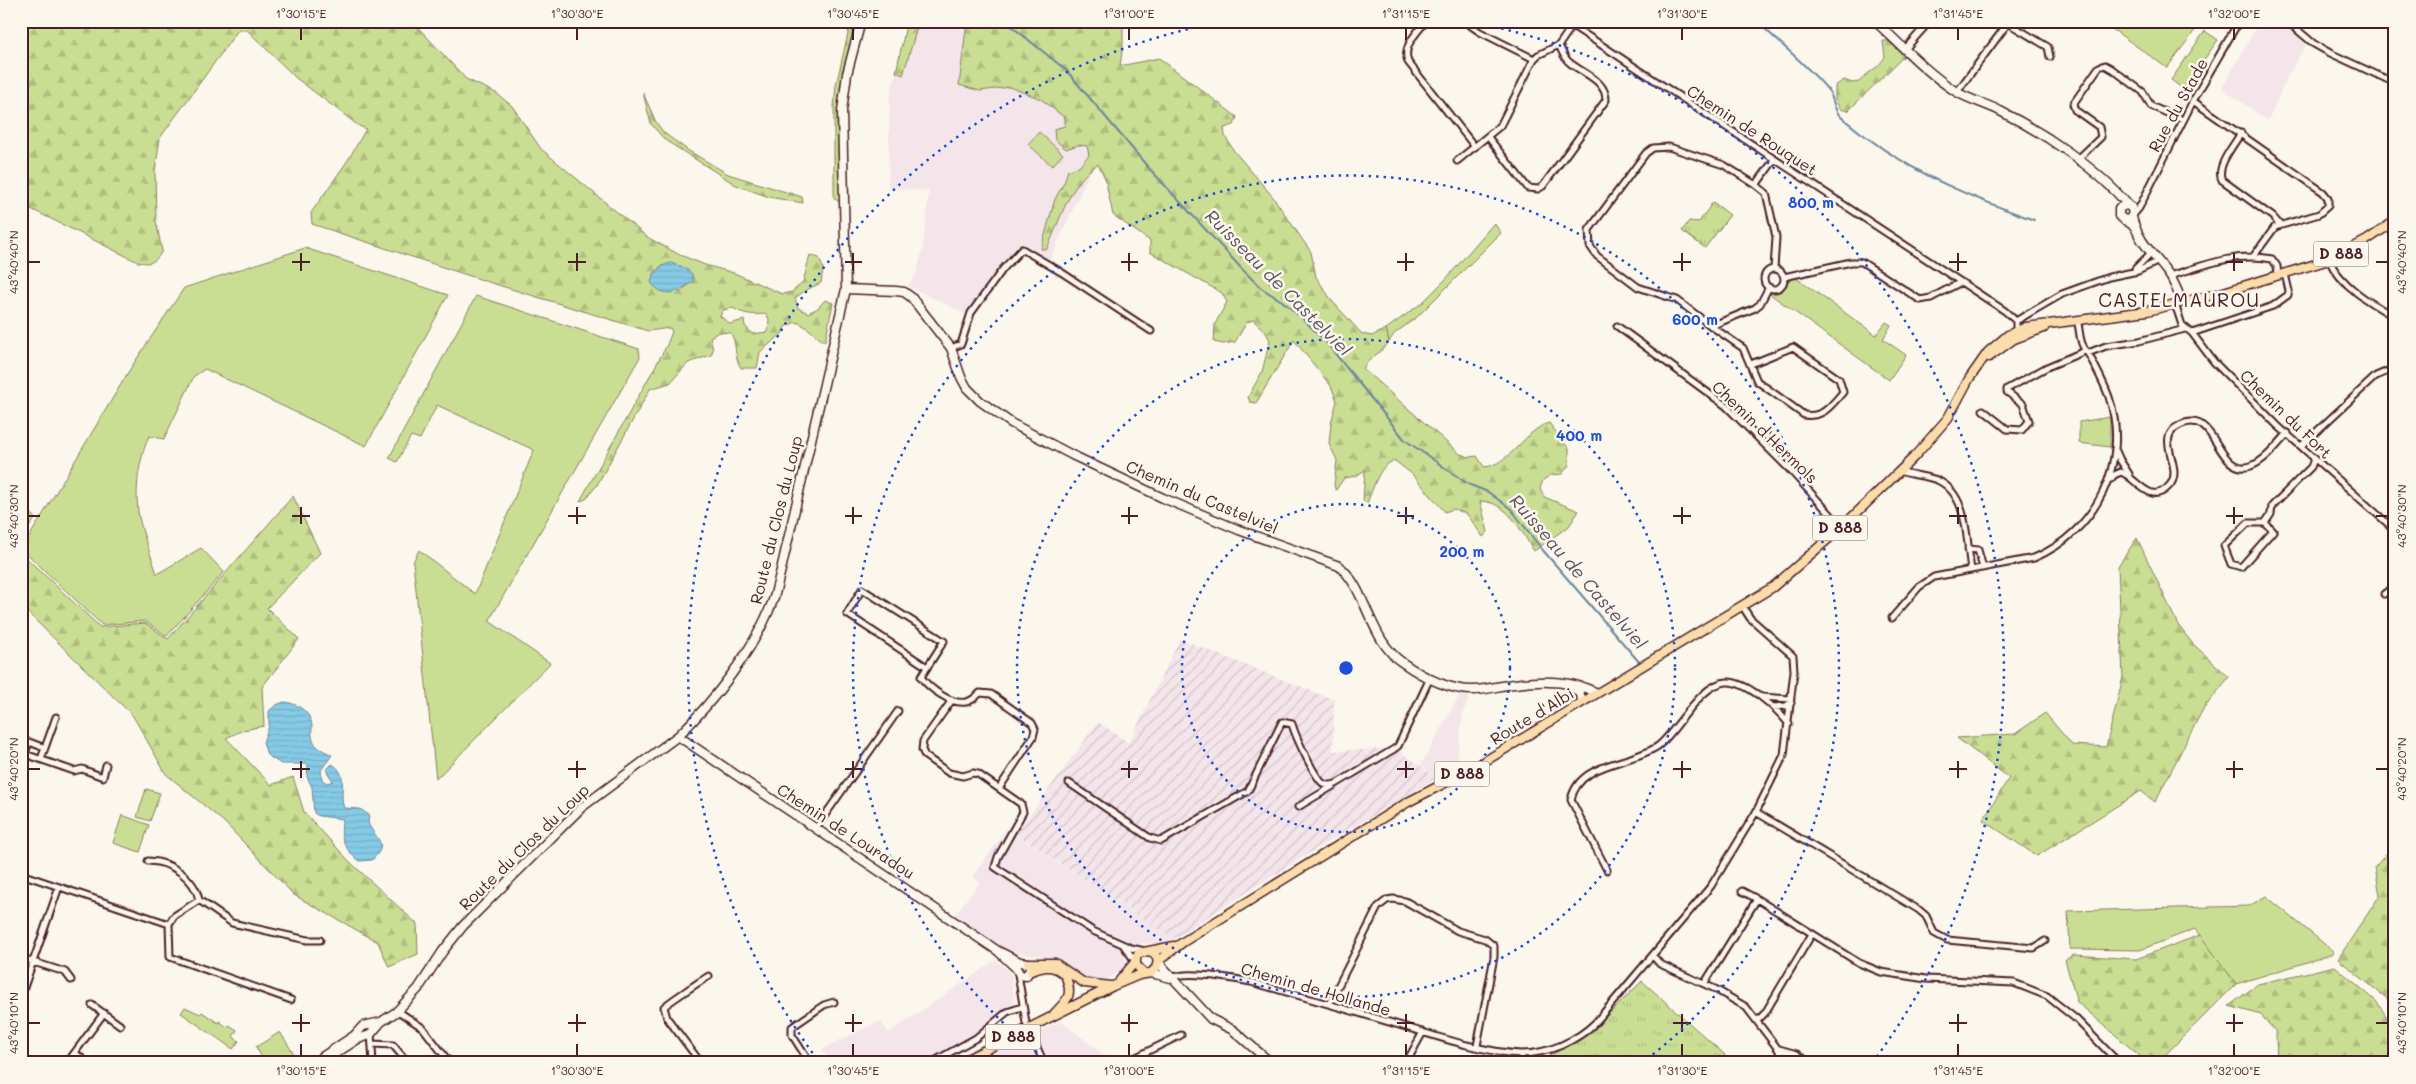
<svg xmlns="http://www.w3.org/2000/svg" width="2416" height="1084" font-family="Mali,sans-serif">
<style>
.built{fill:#f3e5ea}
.industrial{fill:url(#industrial-furrows)}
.grass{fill:#cade93;stroke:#8a7e5f}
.forest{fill:url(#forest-firs);stroke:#8a7e5f;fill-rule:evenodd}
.park{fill:url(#park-tufts);stroke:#8a7e5f}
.water{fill:url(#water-rules);stroke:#6d869b}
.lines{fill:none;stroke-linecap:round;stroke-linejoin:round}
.stream{stroke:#6d869b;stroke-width:2}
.street-casing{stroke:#4a1f2b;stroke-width:9}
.secondary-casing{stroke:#4a1f2b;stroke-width:11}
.primary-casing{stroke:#4a1f2b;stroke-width:11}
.street{stroke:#fbf7ec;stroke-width:5}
.secondary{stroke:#fbf7ec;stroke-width:8}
.primary{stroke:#fbddab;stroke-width:8}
.ticks{fill:none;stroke:#4a1f2b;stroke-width:2}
.ring{fill:none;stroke:#1d4ed8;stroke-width:2.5;stroke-dasharray:2.5 5}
.labels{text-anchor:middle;stroke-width:5;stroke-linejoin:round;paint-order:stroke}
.shield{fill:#fbf7ec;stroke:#7f6065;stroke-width:1}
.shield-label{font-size:15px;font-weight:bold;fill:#4a1f2b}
.street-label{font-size:16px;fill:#4a1f2b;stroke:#fbf7ec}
.water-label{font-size:18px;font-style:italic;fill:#5c5363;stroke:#fbf7ec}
.quarter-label{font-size:19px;letter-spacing:1px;fill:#4a1f2b;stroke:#fbf7ec}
.centre{fill:#1d4ed8;stroke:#fbf7ec;stroke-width:2.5}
.ring-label{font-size:15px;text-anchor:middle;font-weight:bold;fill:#1d4ed8;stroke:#fbf7ec;stroke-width:5;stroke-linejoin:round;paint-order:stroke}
.neatline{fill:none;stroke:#4a1f2b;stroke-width:2}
.ticks-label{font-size:12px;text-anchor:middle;fill:#4a1f2b}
</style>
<defs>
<pattern id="industrial-furrows" width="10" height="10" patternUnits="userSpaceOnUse" patternTransform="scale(1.25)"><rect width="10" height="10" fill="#f3e5ea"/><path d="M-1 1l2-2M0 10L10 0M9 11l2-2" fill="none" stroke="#d2c4c9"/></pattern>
<pattern id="forest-firs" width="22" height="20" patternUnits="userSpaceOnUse" patternTransform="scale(1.25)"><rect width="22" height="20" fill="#cade93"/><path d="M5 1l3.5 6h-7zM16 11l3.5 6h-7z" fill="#afbe7f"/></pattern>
<pattern id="park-tufts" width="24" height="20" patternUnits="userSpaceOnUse" patternTransform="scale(1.25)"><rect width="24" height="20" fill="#cade93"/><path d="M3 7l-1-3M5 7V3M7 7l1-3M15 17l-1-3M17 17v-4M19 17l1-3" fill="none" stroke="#afbe7f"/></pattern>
<pattern id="water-rules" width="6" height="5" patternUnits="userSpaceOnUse" patternTransform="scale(1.25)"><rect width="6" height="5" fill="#85cbe6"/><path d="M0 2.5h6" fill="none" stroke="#74aec5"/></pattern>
</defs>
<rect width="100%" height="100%" fill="#fbf7ec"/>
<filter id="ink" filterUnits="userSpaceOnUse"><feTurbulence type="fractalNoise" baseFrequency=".02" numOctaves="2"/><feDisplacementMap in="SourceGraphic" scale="10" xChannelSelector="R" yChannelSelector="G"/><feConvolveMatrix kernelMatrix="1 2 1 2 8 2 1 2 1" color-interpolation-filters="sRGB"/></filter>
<g filter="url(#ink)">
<path class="built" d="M911,21H981L1104,140L1050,260L1022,243L968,315L908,286L916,274L923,248L929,191L888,188L890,95Z
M2260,21H2281L2306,45L2288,75L2268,121L2222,88Z
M1460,694L1469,697L1462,716L1457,766L1437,778L1421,765Z
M1007,829L1173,939L1159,944L1140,943L1126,958L1124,968L1107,980H1097L1085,977L1055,958L1018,953L1000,946L954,916L980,882L973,876Z
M996,960L1011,974L1014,1002L964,1042L924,1063H822L828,1059L822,1050L832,1044L880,1021L889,1033Z
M1061,1021L1114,1063H972L1036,1033Z"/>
<path class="industrial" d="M1180,639L1334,700L1333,751L1381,749L1400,751L1437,778L1311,852L1173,939L1016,834L1098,722L1129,743Z"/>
<path class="grass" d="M2101,21H2200L2201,22L2167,68Z
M2205,31L2218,40L2183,89L2171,80Z
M1039,132L1063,154L1052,166L1028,144Z
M1494,223L1501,233L1417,317L1394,334L1389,342L1386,329L1422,303L1446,279Z
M305,248L448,295L366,446L205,369L194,376L164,439L149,436C139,459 134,491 139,517C143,536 151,555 157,574L201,548L224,572L167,636L145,621L102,625L22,549L132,366L184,288Z
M1796,278L1876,335L1886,322L1891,325L1883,339L1906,355L1889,380L1770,294L1781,290L1788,280Z
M476,296L639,349L640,357L489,621L550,663L436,779L413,562L419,550L475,594L534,450L437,405L420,439L411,436L397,462L389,458Z
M2110,417V447L2079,443V422Z
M146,789L160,793L150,821L137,817Z
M122,815L149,825L140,852L113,843Z
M2266,896L2334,952L2333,954L2236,984L2195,929L2140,950L2070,949L2068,911L2249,906Z
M185,1007L200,1014L202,1012L218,1023L219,1021L227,1027L229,1025L237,1030L233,1037L239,1041L233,1049L181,1013Z
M280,1032L295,1056L285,1063H265L256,1047Z"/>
<path class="forest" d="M21,21H412L466,79L496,93L512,106L541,149L647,237L678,254L705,265L734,273L782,294L792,292L803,282L810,255L819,258L823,268L821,283L806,290L795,298L798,308L808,313L818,308L825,300L833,303L825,342C813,335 810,327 796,322L785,327L782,334L760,352L757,368H741C733,354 738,347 731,333L719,332L710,337L713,350L711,355L688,363L670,383L650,389L597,485L586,499L580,501L666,347L672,332L670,328L648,331L482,280L312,224L311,213L348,160L366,129L359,126L296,78L247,30H238L160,138L155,171L156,221L162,251C155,263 151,264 138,262L21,204ZM662,265L693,281L680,292L652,276ZM733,308C745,315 753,315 766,314L769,319L768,332L752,334L745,326L744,320L730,324L720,316L723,310Z
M851,21H858L841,90L837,118L840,203L834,198V107L836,85Z
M907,21H919L903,75L896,72Z
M967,21H1123V45L1120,66L1159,58L1237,117L1234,125L1224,128L1225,136L1234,151L1273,197L1311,252L1316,277L1332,301L1362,334L1372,336L1386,329L1389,342C1381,353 1367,359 1363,369L1460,454L1470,457L1477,456L1484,467C1511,465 1524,430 1549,423L1569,449V465L1562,474L1551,475L1543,480L1540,489L1544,497L1579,511L1569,526L1534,551C1520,530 1509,502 1480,501L1488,532L1483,537L1467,514L1454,509L1445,512L1412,474L1395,461C1379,463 1373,490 1367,503L1363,501L1365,470L1356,476L1344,478L1336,490L1334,486L1337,460L1329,444L1331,423L1337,401L1331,386L1294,340L1256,403L1250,402L1248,397L1262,372L1270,340L1265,331L1253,320L1247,322L1235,342L1223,344L1214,342L1215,324L1227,302L1222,293L1150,252V241L1113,215L1105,178L1098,164C1070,182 1060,220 1047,249H1041L1055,199L1064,183L1068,170L1079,167L1089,155L1087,146L1078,145L1066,149L1055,140L1054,129L1065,126V118L1041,99L1010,87L980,91L959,85Z
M1883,41H1892L1905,55L1848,111L1840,109L1835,99V86L1844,80L1852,83L1859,82C1867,72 1878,69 1885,57Z
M643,93L656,122L664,133L689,151L728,174L802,197L803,203L769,197L736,185L665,140L651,124Z
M293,496L320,553L267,608L299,639L262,687L264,726L243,730L226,738L271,785L293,777L304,812L349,861L417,924L418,954L389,967L378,942L294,895L224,822L166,774L133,716L21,606V553L100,627L145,623L168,639Z
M21,497L35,519L21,538Z
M2137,538L2178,625L2192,643L2229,677L2202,711L2155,802L2141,791L2037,856L1983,820L2009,778L1957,738L2015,734L2045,713L2072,745L2106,747L2123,677L2118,566Z
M2395,844V1005L2338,959L2380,895L2375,867Z
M2200,935L2236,984L2157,1063H2148L2077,1002L2065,960L2074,955L2136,959Z
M2335,966L2376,1001L2395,1029V1063H2277L2276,1032L2261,1015L2229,1006L2258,984Z"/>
<path class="park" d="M1713,202L1730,215L1705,248L1682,231L1689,221L1699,222Z
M1642,981L1725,1055L1721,1063H1616L1611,1059L1607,1063H1548L1544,1059L1589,1034Z"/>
<path class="water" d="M671,263L685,268L692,274L693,281C679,292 665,300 651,283C653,272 661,265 671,263Z
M284,702C297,703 311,712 312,726C312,732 311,736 314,742C318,750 326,751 332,755L321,770L322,780L327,783L333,781L326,770L332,764C350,774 338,793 344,808L360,809L369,815L368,823C375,839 390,843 372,860L359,861C345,850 338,836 343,819L319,816L314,813L312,787L307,777L308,766L306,764H281L267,755L263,742L269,726V711L276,705Z"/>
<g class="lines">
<path class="stream" d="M1005,21L1066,70L1147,166L1242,269L1261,288L1282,301L1302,318L1325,341L1405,440L1468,484L1488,492L1511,509L1541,548L1640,663
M1757,21C1780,44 1807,65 1828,90C1834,97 1833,110 1841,117C1902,169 1959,193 2034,220"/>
<g class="street-casing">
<path id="street" d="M1426,21C1416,34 1402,46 1408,62L1475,147
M1464,21L1480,32L1534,59
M1565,21L2005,311L2016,321V329L2020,332
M2287,21L2314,44L2330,53L2395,83
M1905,49L1930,21
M1957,92L2008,23L2048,47L2050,57
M2193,101L2323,192L2328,198V206L2319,214L2275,227L2253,257
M2241,133C2234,145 2215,167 2222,180L2273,217L2279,224
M1488,137L1528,188L1538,189L1543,186L1606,100C1606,80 1583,74 1569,62C1564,58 1562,51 1559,45
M2077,160L2101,137L2099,127L2075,110L2073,104L2099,67L2105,65L2112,69L2143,92L2151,106L2183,120
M1457,161L1500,126L1534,59L1538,55L1559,45L1572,26
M1756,185L1766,193L1776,237L1774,269
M2133,215L2139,208L2193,101L2239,21
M2329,260C2341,286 2370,303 2395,317
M2135,269L2150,254
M1764 279a10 10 0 1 1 20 0a10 10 0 1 1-20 0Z
M2170,276C2205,265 2235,252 2272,259L2277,266L2278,276
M1784,277L1851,262H1862L1920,300L1931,298L1961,282
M1769,287L1760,304L1755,308L1711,326L1677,300L1638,287L1597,256L1590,246L1589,230L1646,153L1653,148L1669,147L1724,165L1756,185L1774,160
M2175,304L2182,325L2192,333L2214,362L2278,426L2395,530
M2016,321L2062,294L2109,277L2138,271L2157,262
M1617,326L1726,406L1791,471L1842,527
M1711,326L1743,348L1757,381L1804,415C1823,418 1831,406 1843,392L1839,379L1793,347L1751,364
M2192,333L2273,306L2288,295L2289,291L2285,274
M951,348L961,344L971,313L1003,269L1022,249L1061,272L1151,331
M2088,353L2106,346L2139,341L2185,329
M1983,410L2007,429L2022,430L2029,421L2023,404L2007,392V389L2047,367L2085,351
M2301,446L2376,376L2395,368
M2116,451L2120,460L2129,474
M1900,471C1905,474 1927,476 1937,480C1969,494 1966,540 1971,570
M2111,479L2114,475L2121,472C2136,477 2150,507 2169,486C2186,468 2152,438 2180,425C2218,407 2215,477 2251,466C2265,461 2278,444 2288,433
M2265,523L2273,531L2241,567L2231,564L2224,546L2248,523H2265L2271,514L2272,506L2311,467L2314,459
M1968,549L1978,550L1983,568
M2384,594L2395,586
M1892,618L1919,587L1934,577L2034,558C2096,532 2131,462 2109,397C2104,383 2096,368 2089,355C2087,352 2084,350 2083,346C2079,339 2080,329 2077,320
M927,667L847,614L862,589L944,641L921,677C929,688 951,705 966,702C972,701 976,697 980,693L991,694L1032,723L1035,729L1033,737L1000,787
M1762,697L1791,699
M952,700L923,741L922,750L925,756L949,773L963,776L973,773L978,774L1021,804L1023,812L998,857L995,867L1093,931L1131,948L1145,951
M1773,707L1786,706L1791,703
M21,743L28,745L29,742L45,748
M25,754L74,771L82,769L103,777L106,765
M41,759L56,717
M21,765L28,745
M1069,783L1150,838L1161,841L1248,791L1282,722L1292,724C1295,735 1315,779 1324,784C1328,786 1332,785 1336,784L1394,749L1398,746L1430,678
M1298,807L1333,786
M1756,812L1919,910L1926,916L1934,933L1947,940L2034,948L2045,941
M816,828L898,711
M148,861C170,861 195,878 199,900
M1607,870L1571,800C1579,761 1631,765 1658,746C1677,732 1700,683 1727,682C1747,681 1777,709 1789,724
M21,874L169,924
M1742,891L1757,899
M169,924L174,916L199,900L232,923L307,940H320
M169,924L170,957L291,1000
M1124,946L1135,961
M1653,956L1660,964L1715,989L1746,1007L1778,1049L1786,1063
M21,958L65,972L71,980
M1018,974L1026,1023
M1172,978C1185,970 1235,979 1251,982C1304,997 1356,1012 1409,1028C1441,1038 1487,1053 1521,1054C1548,1054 1577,1041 1596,1022L1711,886L1756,812L1784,755L1794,671L1793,656L1750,618L1743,607
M1704,984L1757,899L1859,963L1881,972L1926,979L2014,983L2047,996L2076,1019L2119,1063
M21,996L59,887
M1329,1004L1378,907L1387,900L1393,899L1405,901L1458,931L1485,939L1494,946V957L1477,1046
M92,1005L120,1025
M398,1011L423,1028L450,1063
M1757,1021L1765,1013L1812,934
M371,1033L373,1063
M1031,1034L1044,1063
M373,1044L393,1045L408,1063
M1779,1049L1797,1054L1799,1058L1798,1063
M75,1053L88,1063
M1521,1054L1522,1063
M1799,1056L1811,1063
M67,1063L104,1013
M701,1063L667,1018L664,1007C666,1004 702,980 709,976
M708,1063H718
M810,1063L792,1035V1027L824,1005L834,1002
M931,1063L976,1038L1007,1012L1022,1007
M1124,1063L1181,1035
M1406,1063L1423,1032"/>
</g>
<g class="secondary-casing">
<path id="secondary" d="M1875,21C1901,45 1926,72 1955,91C1967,99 1987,104 2000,111C2044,133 2097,168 2128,205
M2132,217C2138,243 2156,256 2170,276C2175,284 2178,293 2182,301
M2124,220L2130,219L2133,213L2131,207L2126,205L2119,208V216L2134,226
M846,289L896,291L904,292L911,297L951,348L961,377L967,388L980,401L1011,423L1072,455L1163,498L1239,530L1339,566C1367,589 1369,640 1403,663C1422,676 1447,689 1470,690C1485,691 1500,685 1515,684C1542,680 1572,680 1597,693
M1570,686L1578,691L1583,701
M678,736L998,951L1016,968L1020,975L1026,976L1031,968L1028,963L1020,962L998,951
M1158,962L1211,1019L1233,1030L1271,1063
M1151,973L1171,978
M313,1063L355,1035L363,1026L381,1022L396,1012L418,989L443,951L463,926L582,807L678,736C714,701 754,650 772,603C776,593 778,581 781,570L846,289L842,111L847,74L861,21
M321,1063L358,1039L370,1035L381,1022"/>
</g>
<g class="primary-casing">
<path id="primary" d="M1989,357L2014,339L2044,328
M1158,961L1183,942L1408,802L1472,769L1773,587L1842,527L1914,457L1948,418L1969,379L1988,352L2008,335L2026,327L2147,311L2220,293L2329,260L2367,240L2395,221
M1028,963H1055L1084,983L1111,986
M1031,971C1044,966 1054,964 1065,975C1074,996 1067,1000 1054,1014
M1144,973L1136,965V958L1139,953L1174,946
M1120,980L1135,962
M959,1063L1113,986L1139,975L1151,973L1156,968L1158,961L1155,954L1150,951"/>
</g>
<use href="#street" class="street"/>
<use href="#secondary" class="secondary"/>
<use href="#primary" class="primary"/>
</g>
</g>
<path class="ticks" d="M301,28V40M577,28V40M853,28V40M1129,28V40M1406,28V40M1682,28V40M1958,28V40M2234,28V40M301,253V271M577,253V271M853,253V271M1129,253V271M1406,253V271M1682,253V271M1958,253V271M2234,253V271M28,262H40M292,262H310M568,262H586M845,262H862M1121,262H1138M1397,262H1414M1673,262H1691M1949,262H1967M2226,262H2243M2376,262H2388M301,507V524M577,507V524M853,507V524M1129,507V524M1406,507V524M1682,507V524M1958,507V524M2234,507V524M28,516H40M292,516H310M568,516H586M845,516H862M1121,516H1138M1397,516H1414M1673,516H1691M1949,516H1967M2226,516H2243M2376,516H2388M301,761V778M577,761V778M853,761V778M1129,761V778M1406,761V778M1682,761V778M1958,761V778M2234,761V778M28,769H40M292,769H310M568,769H586M845,769H862M1121,769H1138M1397,769H1414M1673,769H1691M1949,769H1967M2226,769H2243M2376,769H2388M301,1014V1032M577,1014V1032M853,1014V1032M1129,1014V1032M1406,1014V1032M1682,1014V1032M1958,1014V1032M2234,1014V1032M28,1023H40M292,1023H310M568,1023H586M845,1023H862M1121,1023H1138M1397,1023H1414M1673,1023H1691M1949,1023H1967M2226,1023H2243M2376,1023H2388M301,1044V1056M577,1044V1056M853,1044V1056M1129,1044V1056M1406,1044V1056M1682,1044V1056M1958,1044V1056M2234,1044V1056"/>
<g class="ring">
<circle cx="1346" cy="668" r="164"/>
<circle cx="1346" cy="668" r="329"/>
<path d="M1049 1062A493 493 0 1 1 1643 1062"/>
<path d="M817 1059A658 658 0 0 1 1220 22M1472 22A658 658 0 0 1 1875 1059"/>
</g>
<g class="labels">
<g class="shield">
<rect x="2313.5" y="241.5" width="55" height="25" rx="4"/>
<rect x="1812.5" y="515.5" width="55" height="25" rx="4"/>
<rect x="1434.5" y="761.5" width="55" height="25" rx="4"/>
<rect x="985.5" y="1024.5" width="55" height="25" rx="4"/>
</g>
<g class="shield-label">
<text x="2341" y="259">D 888</text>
<text x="1840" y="533">D 888</text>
<text x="1462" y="779">D 888</text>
<text x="1013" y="1042">D 888</text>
</g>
<g class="street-label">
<text transform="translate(2178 105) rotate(-61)" y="6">Rue du Stade</text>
<text transform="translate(1752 130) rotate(33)" y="6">Chemin de Rouquet</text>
<text transform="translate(2286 414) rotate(44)" y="6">Chemin du Fort</text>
<text transform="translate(1765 432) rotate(44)" y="6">Chemin d'Hermols</text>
<text transform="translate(1202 497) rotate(23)" y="6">Chemin du Castelviel</text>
<text transform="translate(776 520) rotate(-76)" y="6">Route du Clos du Loup</text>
<text transform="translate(1532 716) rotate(-31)" y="6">Route d'Albi</text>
<text transform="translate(846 831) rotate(33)" y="6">Chemin de Louradou</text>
<text transform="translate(524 847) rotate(-44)" y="6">Route du Clos du Loup</text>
<text transform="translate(1316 989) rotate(16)" y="6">Chemin de Hollande</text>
</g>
<g class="water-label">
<text transform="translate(1278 283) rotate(45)" y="6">Ruisseau de Castelviel</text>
<text transform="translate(1578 572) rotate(49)" y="6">Ruisseau de Castelviel</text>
</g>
<g class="quarter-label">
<text x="2179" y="307">CASTELMAUROU</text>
</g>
</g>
<circle cx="1346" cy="668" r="8" class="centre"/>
<g class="ring-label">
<text x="1811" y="208">800 m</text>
<text x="1695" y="325">600 m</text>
<text x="1579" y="441">400 m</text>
<text x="1462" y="557">200 m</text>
</g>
<rect width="2416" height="1084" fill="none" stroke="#fbf7ec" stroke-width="55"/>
<rect x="28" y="28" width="2360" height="1028" class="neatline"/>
<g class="ticks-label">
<text x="301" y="18">1°30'15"E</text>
<text x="577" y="18">1°30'30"E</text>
<text x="853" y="18">1°30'45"E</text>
<text x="1129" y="18">1°31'00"E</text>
<text x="1406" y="18">1°31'15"E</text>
<text x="1682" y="18">1°31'30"E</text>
<text x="1958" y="18">1°31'45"E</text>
<text x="2234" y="18">1°32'00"E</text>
<text transform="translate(14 262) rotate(-90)" y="4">43°40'40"N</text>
<text transform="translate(2402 262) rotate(-90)" y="4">43°40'40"N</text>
<text transform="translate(14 516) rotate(-90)" y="4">43°40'30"N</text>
<text transform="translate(2402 516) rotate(-90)" y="4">43°40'30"N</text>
<text transform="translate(14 769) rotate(-90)" y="4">43°40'20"N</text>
<text transform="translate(2402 769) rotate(-90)" y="4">43°40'20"N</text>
<text transform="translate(14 1023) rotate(-90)" y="4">43°40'10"N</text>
<text transform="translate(2402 1023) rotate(-90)" y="4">43°40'10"N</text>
<text x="301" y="1075">1°30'15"E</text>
<text x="577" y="1075">1°30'30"E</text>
<text x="853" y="1075">1°30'45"E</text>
<text x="1129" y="1075">1°31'00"E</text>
<text x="1406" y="1075">1°31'15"E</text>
<text x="1682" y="1075">1°31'30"E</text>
<text x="1958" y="1075">1°31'45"E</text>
<text x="2234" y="1075">1°32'00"E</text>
</g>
</svg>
